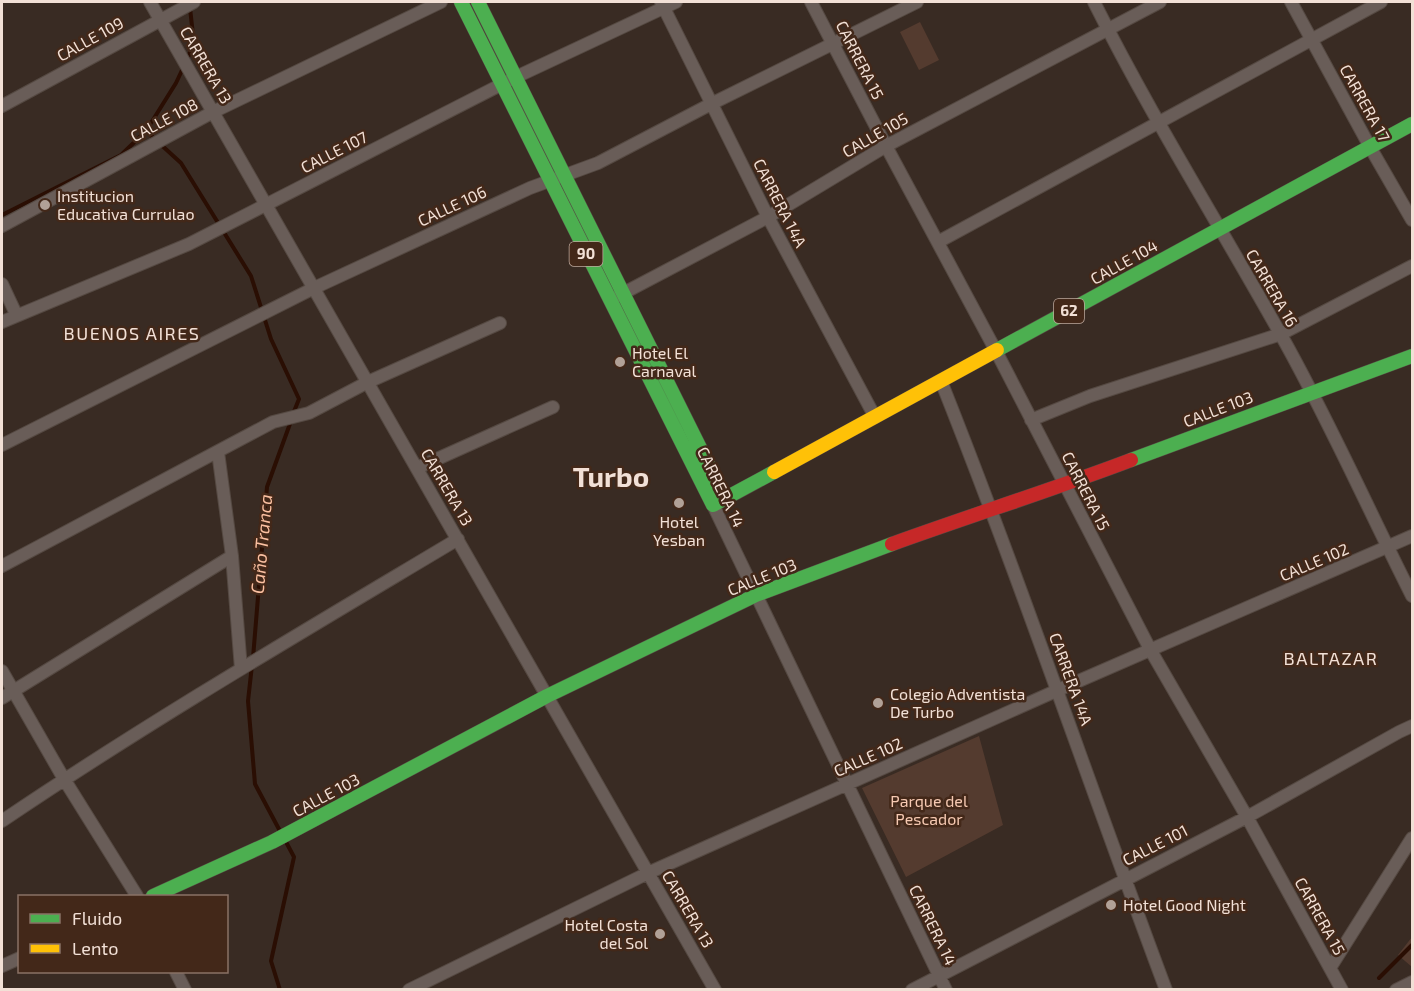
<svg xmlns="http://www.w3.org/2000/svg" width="1414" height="991" font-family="'Exo 2',sans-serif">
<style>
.green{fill:#543b2f}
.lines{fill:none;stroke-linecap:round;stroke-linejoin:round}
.stream{stroke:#2a0e03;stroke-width:4}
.street-casing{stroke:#554942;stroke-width:14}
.fast-casing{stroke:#554942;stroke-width:15}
.slow-casing{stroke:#554942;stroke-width:15}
.jam-casing{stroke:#554942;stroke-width:15}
.street{stroke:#695d58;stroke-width:12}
.fast{stroke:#4caf50;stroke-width:14}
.slow{stroke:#ffc107;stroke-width:14}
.jam{stroke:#c62828;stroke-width:14}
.poi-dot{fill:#b1a197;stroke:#432819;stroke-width:2}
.labels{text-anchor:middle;stroke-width:5;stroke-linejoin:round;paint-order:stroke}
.shield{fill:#432819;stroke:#bea99d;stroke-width:1.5}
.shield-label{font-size:15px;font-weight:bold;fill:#f2e0d6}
.street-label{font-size:16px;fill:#f2e0d6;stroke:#432819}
.poi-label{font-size:16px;fill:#f2e0d6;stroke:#432819;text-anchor:start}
.park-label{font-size:16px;fill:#f6c9b2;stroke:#432819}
.neighbourhood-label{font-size:18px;letter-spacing:1.5px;fill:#f2e0d6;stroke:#432819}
.water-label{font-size:18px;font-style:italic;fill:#fbc0a1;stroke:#432819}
.town-label{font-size:28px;font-weight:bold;fill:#f2e0d6;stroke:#432819}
</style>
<rect width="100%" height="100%" fill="#392b23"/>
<path class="green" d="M920,22L939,60L919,70L900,32Z
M979,736L1003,825L906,877L862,788Z
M1412,937V967L1398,955Z"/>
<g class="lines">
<path class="stream" d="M187,59L194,44L190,8
M184,66L176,83L146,131L181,163L251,276L271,339L299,399L293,414
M2,215L121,155L146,131
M253,658L267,487L291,421
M252,665L248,701L255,784L281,833
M1379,978L1412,945
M280,990L271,961L294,857L285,840"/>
<g class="street-casing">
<path id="street" d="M150,2L715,990
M661,2L768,217L875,417
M811,2L886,146L996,351L1151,651L1247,817L1342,990
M1094,2C1151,116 1219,224 1281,335C1329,420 1368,509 1412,596
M1291,2L1370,147L1412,220
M2,106L194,2
M2,226L213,112L441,2
M938,242L1381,2
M2,284L16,314
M618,296L768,217L886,146L1160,2
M2,322L189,244L516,77L676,2
M941,381C1021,582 1090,787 1166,990
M1031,420L1090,396L1281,334L1412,266
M2,445L314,288L530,188L598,163L711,104L917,2
M417,468L553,407
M713,505L946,990
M232,556L241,669
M2,566L273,422L309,413L368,382L500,323
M2,671L64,779L137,896
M2,698L232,556L218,452
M2,821C150,721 304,631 458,539
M2,966L20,958
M1330,968L1412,838
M176,972L185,990
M409,990L648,873L1058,690L1412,536
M912,990L1247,817L1399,732L1412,726
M1396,990L1412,982"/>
</g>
<g class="fast-casing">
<path id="fast" d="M461,2L713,505L774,472
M478,2L725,498
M997,350L1412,124
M1131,460L1412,356
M153,896L272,842L547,696L756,595L892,544"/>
</g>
<g class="slow-casing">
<path id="slow" d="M774,472L997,350"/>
</g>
<g class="jam-casing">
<path id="jam" d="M892,544C972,515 1052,490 1131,460"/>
</g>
<use href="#street" class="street"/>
<use href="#fast" class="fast"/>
<use href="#slow" class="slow"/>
<use href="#jam" class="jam"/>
</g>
<g class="poi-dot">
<circle cx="45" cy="205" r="6"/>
<circle cx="620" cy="362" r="6"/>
<circle cx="679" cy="503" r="6"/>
<circle cx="878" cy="703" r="6"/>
<circle cx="1111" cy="905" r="6"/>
<circle cx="660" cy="934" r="6"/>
</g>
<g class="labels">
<g class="shield">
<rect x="569.5" y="242" width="33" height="24" rx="4.5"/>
<rect x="1054" y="299" width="30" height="24" rx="4.5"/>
</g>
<g class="shield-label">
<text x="586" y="259">90</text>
<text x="1069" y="316">62</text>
</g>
<g class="street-label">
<text transform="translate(90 39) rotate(-29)" y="6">CALLE 109</text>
<text transform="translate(860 60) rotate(63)" y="6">CARRERA 15</text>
<text transform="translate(206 65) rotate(60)" y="6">CARRERA 13</text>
<text transform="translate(1365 103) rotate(61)" y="6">CARRERA 17</text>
<text transform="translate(164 120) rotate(-28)" y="6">CALLE 108</text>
<text transform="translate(875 135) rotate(-30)" y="6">CALLE 105</text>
<text transform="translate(334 152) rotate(-27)" y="6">CALLE 107</text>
<text transform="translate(780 203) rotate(63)" y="6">CARRERA 14A</text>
<text transform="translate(452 206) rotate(-25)" y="6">CALLE 106</text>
<text transform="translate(1124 262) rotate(-29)" y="6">CALLE 104</text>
<text transform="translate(1272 288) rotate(60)" y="6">CARRERA 16</text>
<text transform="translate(1218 409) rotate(-21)" y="6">CALLE 103</text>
<text transform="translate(447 487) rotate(60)" y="6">CARRERA 13</text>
<text transform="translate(721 487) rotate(64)" y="6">CARRERA 14</text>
<text transform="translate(1086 491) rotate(63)" y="6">CARRERA 15</text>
<text transform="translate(1314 562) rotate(-23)" y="6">CALLE 102</text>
<text transform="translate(762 577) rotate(-22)" y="6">CALLE 103</text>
<text transform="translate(1071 679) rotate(70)" y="6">CARRERA 14A</text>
<text transform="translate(868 757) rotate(-24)" y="6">CALLE 102</text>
<text transform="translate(326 795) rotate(-28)" y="6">CALLE 103</text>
<text transform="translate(1155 845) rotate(-27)" y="6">CALLE 101</text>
<text transform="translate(688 909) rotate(60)" y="6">CARRERA 13</text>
<text transform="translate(1320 916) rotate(61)" y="6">CARRERA 15</text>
<text transform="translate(933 925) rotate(64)" y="6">CARRERA 14</text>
</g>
<g class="poi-label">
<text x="57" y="202">Institucion<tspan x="57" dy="18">Educativa Currulao</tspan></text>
<text x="632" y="359">Hotel El<tspan x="632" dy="18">Carnaval</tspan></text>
<text x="679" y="528" text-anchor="middle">Hotel<tspan x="679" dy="18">Yesban</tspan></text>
<text x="890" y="700">Colegio Adventista<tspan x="890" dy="18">De Turbo</tspan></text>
<text x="1123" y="911">Hotel Good Night</text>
<text x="648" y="931" text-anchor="end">Hotel Costa<tspan x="648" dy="18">del Sol</tspan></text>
</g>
<g class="park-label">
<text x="929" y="807">Parque del<tspan x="929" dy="18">Pescador</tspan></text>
</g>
<g class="neighbourhood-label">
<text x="132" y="340">BUENOS AIRES</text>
<text x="1331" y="665">BALTAZAR</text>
</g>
<g class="water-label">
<text transform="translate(262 544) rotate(-85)" y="6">Caño Tranca</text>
</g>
<g class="town-label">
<text x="611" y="487">Turbo</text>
</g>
</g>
<rect width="1414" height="991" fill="none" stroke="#f2e0d6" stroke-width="6"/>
<rect x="18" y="895" width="210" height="78" fill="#432819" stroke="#897265" stroke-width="1.5"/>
<rect x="30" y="914" width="30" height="9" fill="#4caf50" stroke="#897265" stroke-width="1.5"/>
<text x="72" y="925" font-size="18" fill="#f2e0d6">Fluido</text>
<rect x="30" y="944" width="30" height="9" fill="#ffc107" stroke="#897265" stroke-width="1.5"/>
<text x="72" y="955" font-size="18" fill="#f2e0d6">Lento</text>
</svg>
